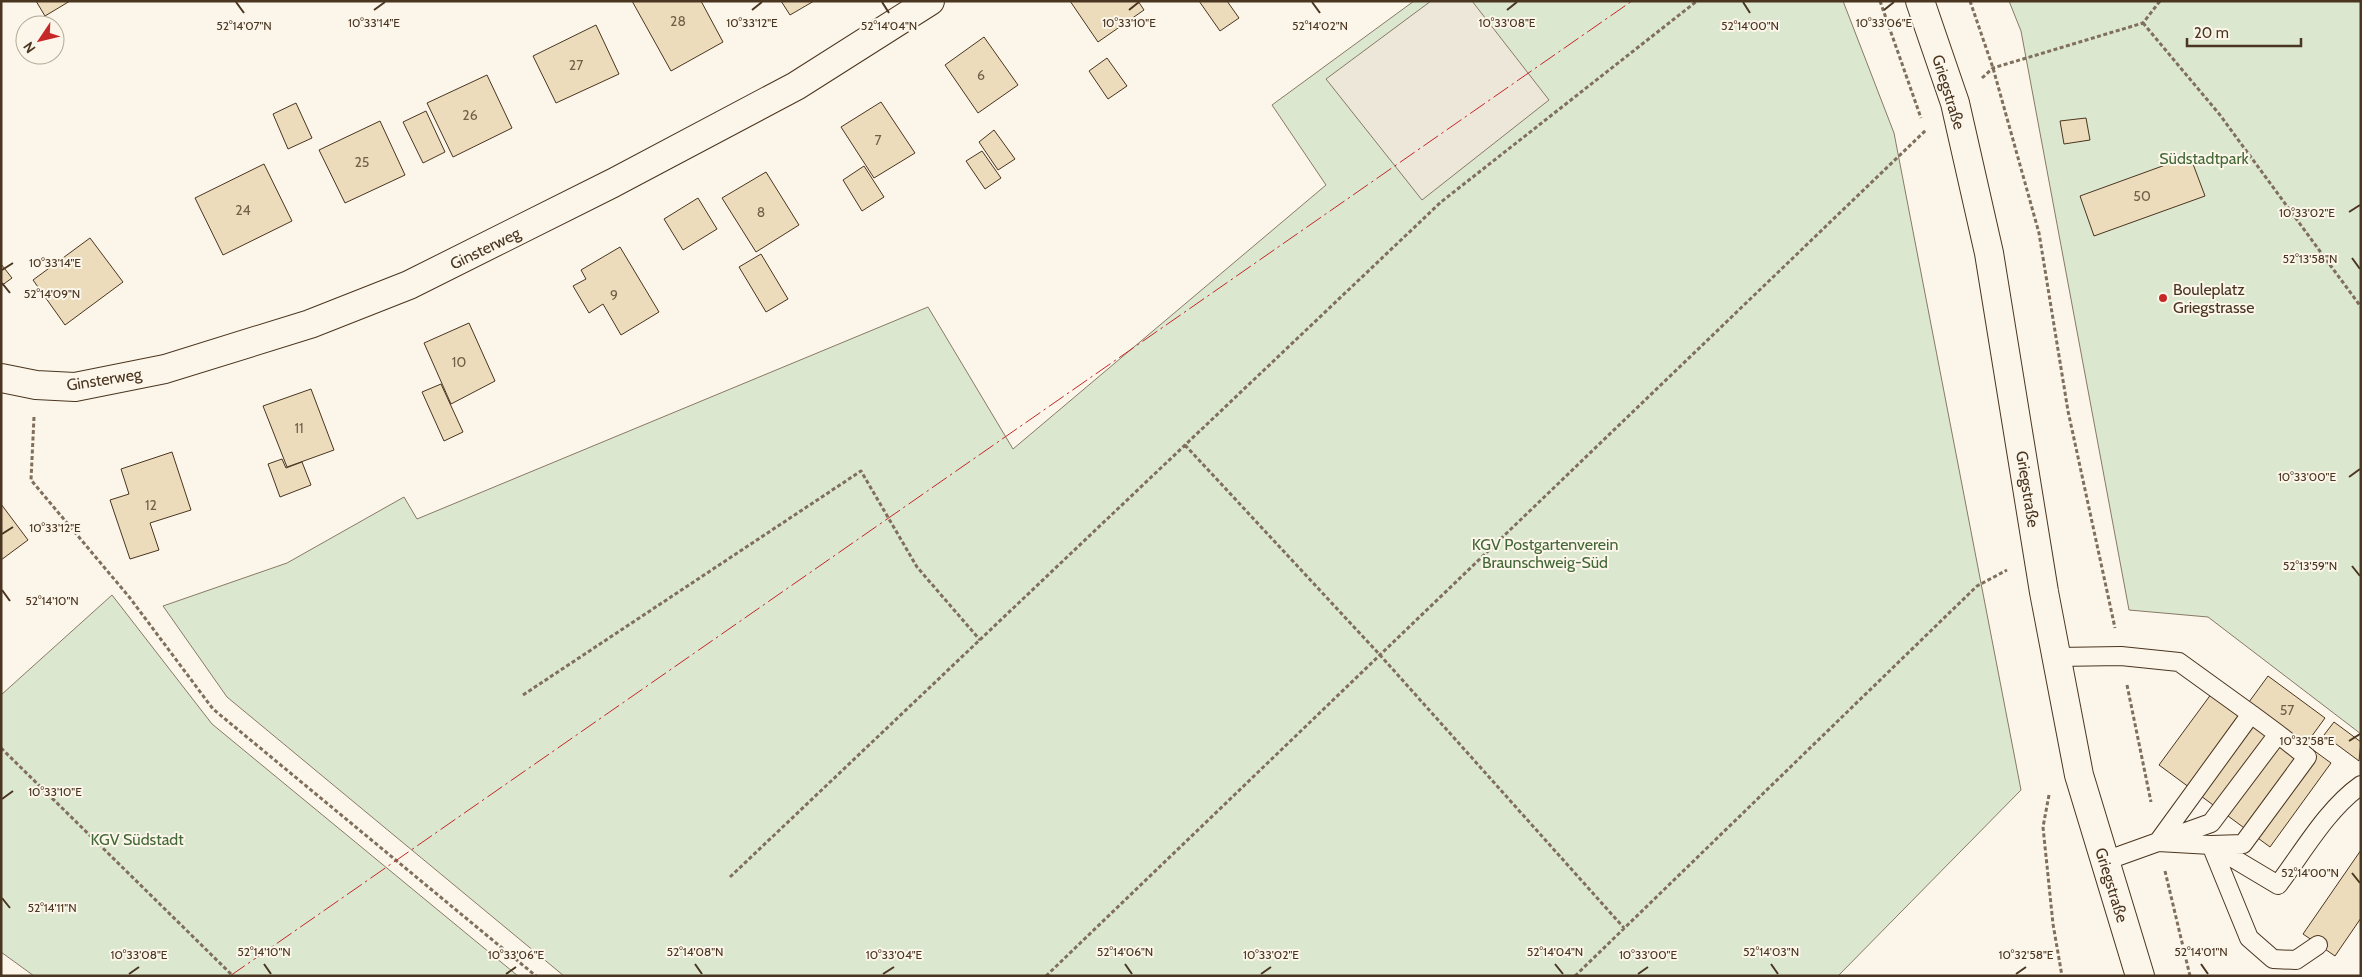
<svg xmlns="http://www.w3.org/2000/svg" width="2362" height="977" font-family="Cabin,sans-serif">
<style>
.green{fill:#dce7d0;stroke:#887966}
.parking{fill:#ede7d9;stroke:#887966}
.building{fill:#ecdcbc;stroke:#4a3520}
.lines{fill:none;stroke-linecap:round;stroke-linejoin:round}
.service-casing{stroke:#4a3520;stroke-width:20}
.minor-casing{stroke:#4a3520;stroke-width:30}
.tertiary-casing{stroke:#4a3520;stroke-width:30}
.path{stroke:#7f6f5c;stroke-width:3;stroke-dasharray:4 2.5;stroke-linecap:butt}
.service{stroke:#fbf6e9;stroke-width:18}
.minor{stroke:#fbf6e9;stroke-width:28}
.tertiary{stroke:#fbf6e9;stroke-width:28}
.power{stroke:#c62828;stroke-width:1;stroke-dasharray:18 4 2.5 4;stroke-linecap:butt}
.ticks{fill:none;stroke:#4a3520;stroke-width:2}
.poi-dot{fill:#c62828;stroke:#fbf6e9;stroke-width:2}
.labels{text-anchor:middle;stroke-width:4;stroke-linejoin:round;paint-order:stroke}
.number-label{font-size:14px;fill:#725f47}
.street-label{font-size:16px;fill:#4a3520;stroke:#fbf6e9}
.park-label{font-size:16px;fill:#436837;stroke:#fbf6e9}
.poi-label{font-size:16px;fill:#4a3520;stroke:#fbf6e9;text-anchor:start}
.ticks-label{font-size:12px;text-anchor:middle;fill:#4a3520;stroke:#fbf6e9;stroke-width:4;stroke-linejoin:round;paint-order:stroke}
</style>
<rect width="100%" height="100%" fill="#fbf6e9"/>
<path class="green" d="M1414,1H1843L1894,133L2021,790L1838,976H564L227,697L163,606L287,563L404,497L417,519L928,307L1013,449L1326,185L1272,105Z
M2009,1H2361V734L2208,617L2129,610L2021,31Z
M112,595L212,724L518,976H34L1,952V695Z"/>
<path class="parking" d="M1431,1H1472L1549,100L1422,200L1326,79Z"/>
<path class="building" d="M36,1H70L45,16Z
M632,1H701L723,42L671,71Z
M781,1H814L790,15Z
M1070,1H1138L1144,10L1098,42Z
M1199,1H1227L1239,18L1220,31Z
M596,25L619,74L556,103L533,56Z
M984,37L1018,85L978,113L945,65Z
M1107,58L1127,86L1108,99L1089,71Z
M487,75L512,128L453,157L427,103Z
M881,102L915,153L874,178L841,127Z
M296,103L312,138L288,149L273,114Z
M426,111L445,152L423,163L403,122Z
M2086,118L2090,140L2064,144L2060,121Z
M380,121L405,175L345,203L319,150Z
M994,130L1015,159L998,170L979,142Z
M982,151L1001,178L985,189L966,161Z
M2190,156L2205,196L2094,236L2080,196Z
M264,164L292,221L223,255L195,198Z
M864,166L884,197L862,211L843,180Z
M766,172L799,225L756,252L722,198Z
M698,198L717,229L683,250L664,219Z
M90,238L123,282L65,325L33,280Z
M620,247L659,312L621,335L603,304L589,313L573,286L586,279L581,270Z
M761,254L788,299L766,312L739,267Z
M1,264L12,278L1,286Z
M469,323L495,381L451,404L424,343Z
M441,384L463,432L444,441L422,392Z
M311,389L334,450L287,467L263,406Z
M172,452L191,510L150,523L159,550L130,559L110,500L129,494L121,469Z
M282,459L286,468L302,462L311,485L280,497L268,464Z
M1,504L28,540L1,560Z
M2268,676L2325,718L2306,744L2249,702Z
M2220,682L2331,763L2270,847L2159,765Z
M2334,722L2361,742L2359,761L2324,735Z
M2361,850V918L2335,956L2303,934Z"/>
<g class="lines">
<g class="service-casing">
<path id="service" d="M2057,657L2121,656L2179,662L2251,714L2158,842L2105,861
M2251,714L2278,734L2211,823L2158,842L2211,845L2243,844L2307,757L2278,734
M2318,945L2296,960L2273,959L2249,938L2211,845L2278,885C2303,852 2327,809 2361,785"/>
</g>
<g class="minor-casing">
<path id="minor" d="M1,378L36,385L75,387L165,369L310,324L409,285L613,183L796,86L930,1"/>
</g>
<g class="tertiary-casing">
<path id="tertiary" d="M1920,1L1955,103L1989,253L2044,592L2079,775L2140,976"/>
</g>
<path class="path" d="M1880,1L1921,118
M1970,1L1993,68L2039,233L2068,411L2115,628
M2143,23L2220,115L2361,307
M1982,78L1993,68L2143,23L2160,1
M34,417L31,480L130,598L213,709L536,976
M1185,445L1380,655L1624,928
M2127,685L2151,802
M523,695L861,471L917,567L980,640
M1,748L233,976
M2049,795L2043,827L2053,924L2062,976
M2165,871L2190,976
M730,877L1441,202L1697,1
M1046,976L1926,130
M1575,976L1977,586L2007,570"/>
<use href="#service" class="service"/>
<use href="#minor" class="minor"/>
<use href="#tertiary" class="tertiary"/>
<path class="power" d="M230,976L1632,1"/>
</g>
<path class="ticks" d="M236,2L244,13M882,2L889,13M1312,2L1320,13M1743,2L1750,13M374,10L385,2M752,10L762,2M1129,10L1139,2M1507,10L1517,2M1884,10L1894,2M2349,212L2360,205M2352,258L2360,269M2,270L13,263M2,283L10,293M2349,477L2360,469M2,534L13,527M2352,566L2360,576M2,590L10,601M2349,741L2360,734M2,799L13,791M2352,873L2360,883M2,898L10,908M264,964L271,974M695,964L702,974M1125,964L1132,974M1555,964L1563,974M1771,964L1778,974M2201,964L2208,974M129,974L139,967M506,974L516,967M883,974L894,967M1261,974L1271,967M1638,974L1648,967M2016,974L2026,967"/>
<circle class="poi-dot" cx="2163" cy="298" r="5"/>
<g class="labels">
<g class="number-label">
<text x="678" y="26">28</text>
<text x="576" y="70">27</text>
<text x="981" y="80">6</text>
<text x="470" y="120">26</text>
<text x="878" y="145">7</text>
<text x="362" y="167">25</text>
<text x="2142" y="201">50</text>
<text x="243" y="215">24</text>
<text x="761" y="217">8</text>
<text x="614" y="300">9</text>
<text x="459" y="367">10</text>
<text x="299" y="433">11</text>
<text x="151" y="510">12</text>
<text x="2287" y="715">57</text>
</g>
<g class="street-label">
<text transform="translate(1949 92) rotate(73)" y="6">Griegstraße</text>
<text transform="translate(485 248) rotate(-26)" y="6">Ginsterweg</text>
<text transform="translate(104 379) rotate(-9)" y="6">Ginsterweg</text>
<text transform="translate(2028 489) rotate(81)" y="6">Griegstraße</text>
<text transform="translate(2112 885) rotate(73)" y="6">Griegstraße</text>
</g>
<g class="park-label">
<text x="2204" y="164">Südstadtpark</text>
<text x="1545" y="550">KGV Postgartenverein<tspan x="1545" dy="18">Braunschweig-Süd</tspan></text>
<text x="137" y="845">KGV Südstadt</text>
</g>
<g class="poi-label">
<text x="2173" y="295">Bouleplatz<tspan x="2173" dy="18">Griegstrasse</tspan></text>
</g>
</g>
<g class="ticks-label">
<text x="374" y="27">10°33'14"E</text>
<text x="752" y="27">10°33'12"E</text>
<text x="1129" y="27">10°33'10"E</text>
<text x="1507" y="27">10°33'08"E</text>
<text x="1884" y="27">10°33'06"E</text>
<text x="1320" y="30">52°14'02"N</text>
<text x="1750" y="30">52°14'00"N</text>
<text x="244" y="30">52°14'07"N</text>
<text x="889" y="30">52°14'04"N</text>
<text x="2307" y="217">10°33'02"E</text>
<text x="2310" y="263">52°13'58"N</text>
<text x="55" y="267">10°33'14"E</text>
<text x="52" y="298">52°14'09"N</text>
<text x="2307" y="481">10°33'00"E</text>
<text x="55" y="532">10°33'12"E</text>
<text x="2310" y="570">52°13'59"N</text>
<text x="52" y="605">52°14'10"N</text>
<text x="2307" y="745">10°32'58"E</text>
<text x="55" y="796">10°33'10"E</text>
<text x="2310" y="877">52°14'00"N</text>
<text x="52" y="912">52°14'11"N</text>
<text x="264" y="956">52°14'10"N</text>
<text x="695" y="956">52°14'08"N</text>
<text x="1125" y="956">52°14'06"N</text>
<text x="1555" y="956">52°14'04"N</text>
<text x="1771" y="956">52°14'03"N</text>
<text x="2201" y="956">52°14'01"N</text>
<text x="139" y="959">10°33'08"E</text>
<text x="516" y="959">10°33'06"E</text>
<text x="894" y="959">10°33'04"E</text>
<text x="1271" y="959">10°33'02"E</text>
<text x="1648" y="959">10°33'00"E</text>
<text x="2026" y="959">10°32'58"E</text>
</g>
<rect width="2362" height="977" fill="none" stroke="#4a3520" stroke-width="5"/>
<g transform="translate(40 40) rotate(235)"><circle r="24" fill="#fbf6e9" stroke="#b4a999"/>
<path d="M0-4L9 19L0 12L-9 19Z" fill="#c62828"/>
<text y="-8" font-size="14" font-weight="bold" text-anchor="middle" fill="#4a3520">N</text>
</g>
<path d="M2187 38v8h114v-8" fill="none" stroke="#4a3520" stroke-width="2.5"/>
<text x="2194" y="38" font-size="15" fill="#4a3520" stroke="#fbf6e9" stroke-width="4" paint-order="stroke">20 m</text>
</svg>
